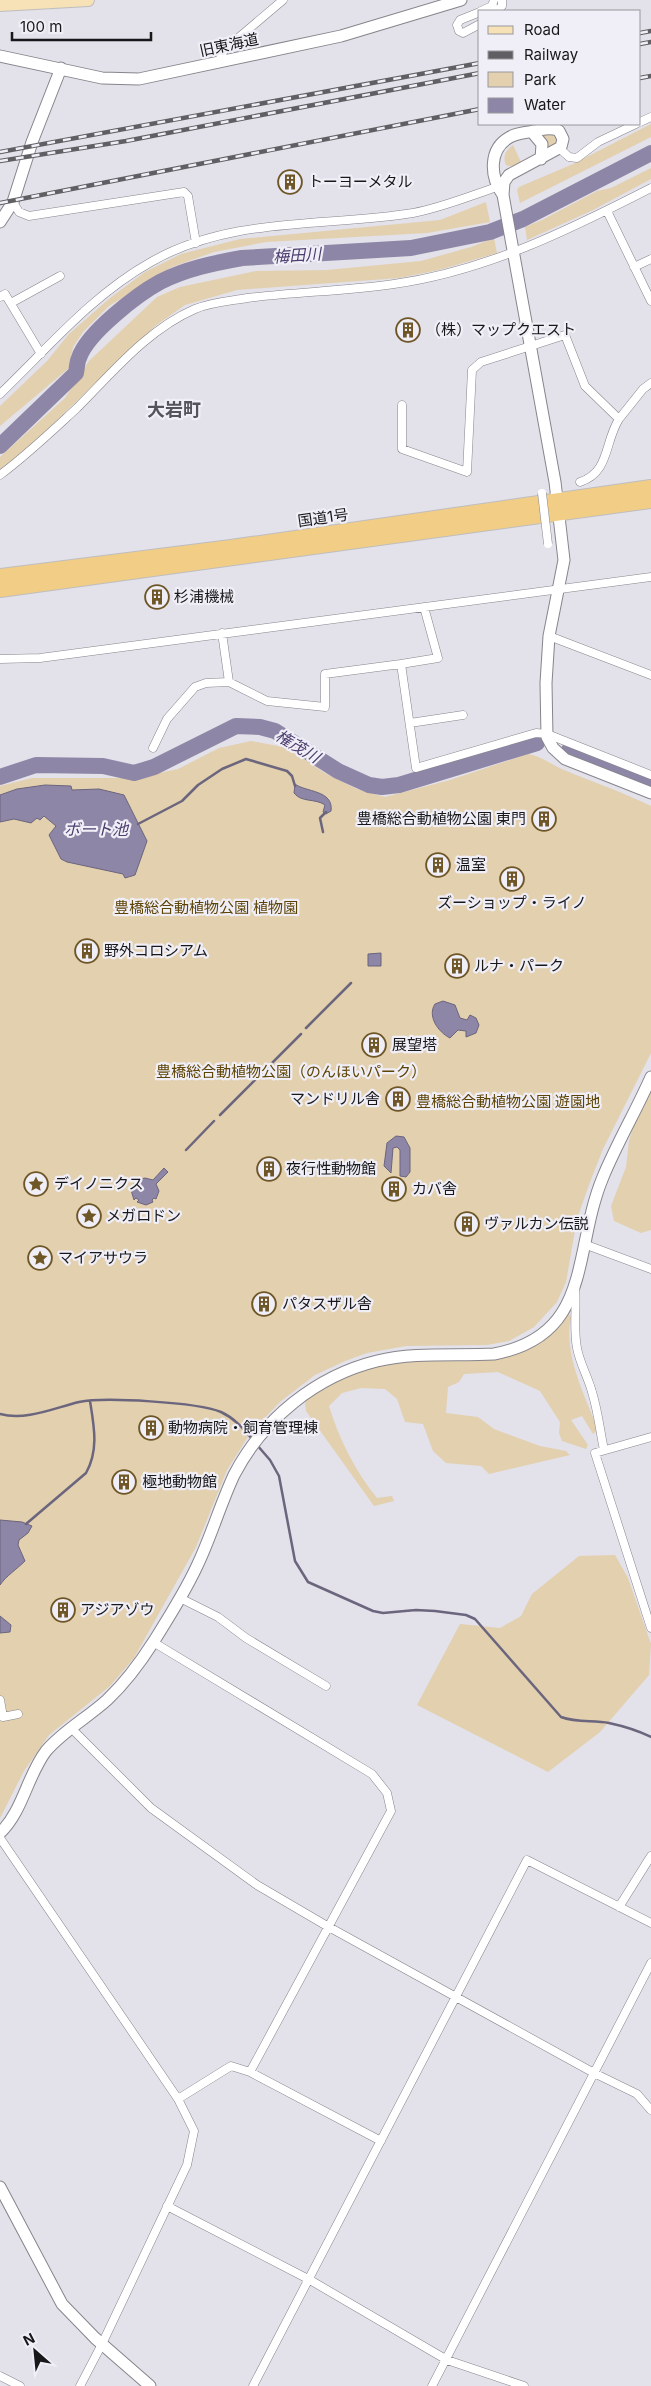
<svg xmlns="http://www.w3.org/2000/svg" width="651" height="2386" font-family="Inter,'Noto Sans JP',sans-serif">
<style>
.green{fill:#e2d0af}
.water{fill:#8e86a7;stroke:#6b657d}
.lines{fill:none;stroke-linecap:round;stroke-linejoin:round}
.stream{stroke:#6b657d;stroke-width:2.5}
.river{stroke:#8e86a7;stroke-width:16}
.street-casing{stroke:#87858c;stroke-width:9}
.secondary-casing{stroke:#87858c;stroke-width:13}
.primary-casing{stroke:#bebebf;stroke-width:14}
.highway-casing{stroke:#bebebf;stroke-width:16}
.street{stroke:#fff;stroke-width:8}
.secondary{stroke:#fff;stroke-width:11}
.primary{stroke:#f7e1b6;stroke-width:12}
.highway{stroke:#f2cd86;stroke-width:14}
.rail-casing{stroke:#605f63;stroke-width:4.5}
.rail{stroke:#f0eef6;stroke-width:2.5;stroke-dasharray:8;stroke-linecap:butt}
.street-bridge-casing{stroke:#87858c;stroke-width:9;stroke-linecap:butt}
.street-bridge{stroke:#fff;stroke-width:8}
.labels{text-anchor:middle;stroke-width:4.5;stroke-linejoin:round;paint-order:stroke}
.street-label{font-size:15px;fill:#18181a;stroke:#f0eef6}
.poi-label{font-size:15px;fill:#18181a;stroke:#f0eef6;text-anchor:start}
.park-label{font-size:15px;fill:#5d4405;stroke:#f0eef6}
.water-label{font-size:16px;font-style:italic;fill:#4c3e6e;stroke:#f0eef6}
.quarter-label{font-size:18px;font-weight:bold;fill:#56545b;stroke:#f0eef6}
</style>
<rect width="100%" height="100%" fill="#e3e1e9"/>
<path class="green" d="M651,124V137L520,203L517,190L519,187L573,164Z
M551,134L558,138L557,144L549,149L543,135Z
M513,145L521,162L513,167L506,165C502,156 506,150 513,145Z
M651,168V179L593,210L527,240L525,227L542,220L597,191L611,188Z
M486,202L490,222L427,233L266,242L214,252L172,267L109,306L83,332L73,347L69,368L0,426V406L47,361L69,334L110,298L145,272L181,254L240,239L440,220Z
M494,238L497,253L439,270L399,278L237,290L185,305L155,326L0,475V457L65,398L89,361L157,297L180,287L256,271L327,270L421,261L471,247Z
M251,741L289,748L323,772L357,789L385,797L450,780L528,754C541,756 552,765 564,770C593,782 622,792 651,806V1053L603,1149L590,1182L577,1219L566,1282L557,1302L534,1327L509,1341L487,1345L406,1346L367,1353L345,1361L315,1375L281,1401L251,1432L227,1470L196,1547L134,1658L110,1686L49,1735L24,1771L0,1818V786L32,778H135L178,769L219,748Z
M651,1092V1230L641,1233L614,1221L611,1206L626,1167L629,1141L635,1121Z
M569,1314L571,1317C563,1355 585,1395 598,1430L593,1434L582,1416L571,1420L588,1445L586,1449L562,1441L559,1433L560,1422L540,1391L498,1372L464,1374L459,1382L448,1387L446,1413L478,1417L494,1429L540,1446L566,1451L570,1455L489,1474L481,1466L446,1463L433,1451L423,1424L405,1422L397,1399L385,1389L361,1388L342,1393L329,1406C339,1439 355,1471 377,1498L392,1496L394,1501L374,1506L306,1411L305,1402C314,1392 326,1387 337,1381C378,1360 420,1360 464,1359C487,1358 511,1358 532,1348C548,1340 558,1328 569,1314Z
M615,1555L628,1578L651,1644L649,1675L600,1732L548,1772L417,1705L460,1624L500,1628L521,1616L532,1594L579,1556Z"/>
<path class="water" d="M295,784C305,792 334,790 331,811L326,814L323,812L325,805C315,798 302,803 294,793Z
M45,785L71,786L72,790L99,789L124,795L147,841L135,875L125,878L123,874L67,862L61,859L49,835L56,826L44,816L40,820L37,818L31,823L14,819L0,822V795L17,789Z
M381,953V966H368V954Z
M443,1001L455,1005L460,1018L467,1020L470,1015L476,1018L479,1025L476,1033L466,1037V1031L458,1030L450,1038C438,1032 427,1016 435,1004Z
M396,1136L404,1137L410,1148V1172L406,1177L400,1176V1150L397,1147L393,1148L391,1173L384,1166L387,1143Z
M164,1168L168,1172L156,1184L159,1191L156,1199L154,1198L152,1200L153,1202L146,1205L137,1202L139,1200L136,1198L134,1200L131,1190L134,1183L136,1185L138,1182L137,1180L145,1178L153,1180Z
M0,1520L22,1522L32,1526L28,1533L19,1540L18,1545L25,1561C17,1569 6,1576 0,1585Z
M0,1616L11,1625L10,1632L0,1633Z"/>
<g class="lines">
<path class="stream" d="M138,824L182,801L198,785L222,769L246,759L287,771L292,776L295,786
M323,832L320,818L326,812
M306,1028L351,983
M220,1115L301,1034
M186,1150L214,1121
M0,1414C26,1421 54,1408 79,1402C104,1397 197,1402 221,1412C234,1418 243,1428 252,1439
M257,1445L270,1460L279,1476L295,1561L308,1582L373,1611L383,1613L416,1610L435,1611L466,1615L475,1619L561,1717C577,1723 593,1720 609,1723C623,1726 637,1730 651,1737
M26,1524L86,1473C99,1450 94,1426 90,1401"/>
<path class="river" d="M0,446L76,373C77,368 77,362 79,358C87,333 138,294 160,282C185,269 214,263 242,258L411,248L490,232L523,219L651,153
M569,750L651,781
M0,777L36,765L103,766L134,773L154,767L236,726L260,727L275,731L338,771L369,785L382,787L399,785L537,743"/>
<g class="street-casing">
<path id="street" d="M481,11L492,6L494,0
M496,11L502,6V0
M480,12L460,20L457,25L459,31L463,33L480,24
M218,63L224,50L283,0
M640,122L651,117
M559,148L569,157L577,158L598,142L636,124
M13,202L19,212L29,216L184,192L188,196L196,243
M607,211L651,301
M634,267L651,259
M0,297L5,294L41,354
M11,303L60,276
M0,394C48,348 92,295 151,262C231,216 326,227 413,213C441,208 470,196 497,187
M402,405V449L467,472L472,370L481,362L565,335L585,386L619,419C604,443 610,472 580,482
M619,419L643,389L651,383
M0,475C27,455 52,431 77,408C112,373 148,329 195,309C211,302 230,301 247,298C296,292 345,291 394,284C486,271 569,230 651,188
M222,633L229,682L267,701L325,707V674L401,664L416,768L536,733L547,734L651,775
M549,636L651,675
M0,659L40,658L651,577
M401,664L438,658L424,607
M410,723L463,715
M153,748L167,719L195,687L206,683L229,682
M584,1244L651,1269
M575,1286C577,1307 573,1327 577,1348C580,1364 588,1377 592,1392C598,1411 600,1431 604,1450
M651,1437L595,1453L651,1628
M180,1598L218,1617L246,1638L326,1686
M153,1642L372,1774L387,1793L391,1811L250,2072
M0,1700L3,1717L18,1714
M71,1728L151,1808L257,1885L327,1926L594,2073L637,2094L651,2110
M0,1838L178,2099L194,2131L187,2165L102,2344L80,2386
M619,1907L651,1856
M178,2099L231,2066L250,2072L381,2141
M167,2206L310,2280L447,2360L524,2386
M0,2376L20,2386
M253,2386L527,1860L651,1923
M432,2386L651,1963"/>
</g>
<g class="secondary-casing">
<path id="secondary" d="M0,56L102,78L139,79L341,36L461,0
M532,132L542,144L541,159
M503,195C490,177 488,149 510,137C517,133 525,133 533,131C542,130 551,126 559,131L563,139L561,147L509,175L504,182L503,195L555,482L564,560L549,636L546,683L547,737L553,748L565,759L651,793
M0,222L13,202L32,142L61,68
M0,1833C23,1811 27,1776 46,1751C63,1731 87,1718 107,1700C125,1683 140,1663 154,1641C169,1617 185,1592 197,1566C211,1537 220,1505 234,1475C263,1419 316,1376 377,1361C415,1352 455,1356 494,1354C594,1335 572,1251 603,1177C617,1143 636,1111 651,1077
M0,2187L62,2304L95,2338L150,2386"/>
</g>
<g class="primary-casing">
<path id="primary" d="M0,5L88,0"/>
</g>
<g class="highway-casing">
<path id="highway" d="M0,576L231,547L651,487
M0,590L651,501"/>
</g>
<use href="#street" class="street"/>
<use href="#secondary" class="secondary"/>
<use href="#primary" class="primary"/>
<use href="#highway" class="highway"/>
<g class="rail-casing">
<path id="rail" d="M640,33L651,31
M640,44L651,42
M640,78L651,76
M0,152L480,63
M0,161L126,141L480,73
M0,203L480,109"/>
</g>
<use href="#rail" class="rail"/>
<g class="street-bridge-casing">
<path id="street-bridge" d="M542,493L548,544"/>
</g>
<use href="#street-bridge" class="street-bridge"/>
</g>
<defs>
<g id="building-ring" transform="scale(1.25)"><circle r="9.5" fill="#f0eef6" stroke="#6e5627" stroke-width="1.5"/><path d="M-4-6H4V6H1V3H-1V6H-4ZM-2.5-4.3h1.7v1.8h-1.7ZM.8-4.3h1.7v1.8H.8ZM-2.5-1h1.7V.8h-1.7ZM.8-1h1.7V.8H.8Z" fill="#6e5627"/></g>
<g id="sight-ring" transform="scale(1.25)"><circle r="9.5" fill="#f0eef6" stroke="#6e5627" stroke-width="1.5"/><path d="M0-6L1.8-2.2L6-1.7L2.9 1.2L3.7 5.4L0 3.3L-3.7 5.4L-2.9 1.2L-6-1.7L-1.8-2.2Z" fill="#6e5627"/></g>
</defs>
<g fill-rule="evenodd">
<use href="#building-ring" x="290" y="182"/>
<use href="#building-ring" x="408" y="330"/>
<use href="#building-ring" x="157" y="597"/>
<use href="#building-ring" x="544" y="819"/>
<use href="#building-ring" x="438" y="865"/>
<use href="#building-ring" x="512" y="879"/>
<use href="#building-ring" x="87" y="951"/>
<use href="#building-ring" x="457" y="966"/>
<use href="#building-ring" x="374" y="1045"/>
<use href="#building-ring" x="398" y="1099"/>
<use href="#building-ring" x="269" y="1169"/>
<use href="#sight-ring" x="36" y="1184"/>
<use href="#building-ring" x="394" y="1189"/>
<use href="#sight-ring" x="89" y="1216"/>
<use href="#building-ring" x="467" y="1224"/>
<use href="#sight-ring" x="40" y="1258"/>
<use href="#building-ring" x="264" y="1304"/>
<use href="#building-ring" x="151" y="1428"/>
<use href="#building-ring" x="124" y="1482"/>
<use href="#building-ring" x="63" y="1610"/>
</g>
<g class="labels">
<g class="street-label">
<text transform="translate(229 45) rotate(-12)" y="5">旧東海道</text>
<text transform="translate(323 518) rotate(-8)" y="5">国道1号</text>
</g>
<g class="poi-label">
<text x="308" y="187">トーヨーメタル</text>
<text x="426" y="335">（株）マップクエスト</text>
<text x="174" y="602">杉浦機械</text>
<text x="526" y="824" text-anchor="end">豊橋総合動植物公園 東門</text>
<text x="456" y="870">温室</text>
<text x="512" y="908" text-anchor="middle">ズーショップ・ライノ</text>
<text x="104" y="956">野外コロシアム</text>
<text x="474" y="971">ルナ・パーク</text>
<text x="392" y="1050">展望塔</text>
<text x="380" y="1104" text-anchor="end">マンドリル舎</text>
<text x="286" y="1174">夜行性動物館</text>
<text x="54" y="1189">デイノニクス</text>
<text x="412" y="1194">カバ舎</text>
<text x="106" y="1221">メガロドン</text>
<text x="484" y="1229">ヴァルカン伝説</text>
<text x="58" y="1263">マイアサウラ</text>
<text x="282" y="1309">パタスザル舎</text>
<text x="168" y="1433">動物病院・飼育管理棟</text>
<text x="142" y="1487">極地動物館</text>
<text x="80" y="1615">アジアゾウ</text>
</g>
<g class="park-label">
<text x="206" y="913">豊橋総合動植物公園 植物園</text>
<text x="291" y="1077">豊橋総合動植物公園（のんほいパーク）</text>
<text x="508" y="1107">豊橋総合動植物公園 遊園地</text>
</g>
<g class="water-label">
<text transform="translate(297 255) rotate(-4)" y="6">梅田川</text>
<text transform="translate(298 746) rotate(31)" y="6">権茂川</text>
<text x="96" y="835">ボート池</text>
</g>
<g class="quarter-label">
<text x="174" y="416">大岩町</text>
</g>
</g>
<rect x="478" y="10" width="162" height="115" fill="#f0eef6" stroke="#9a989e"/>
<rect x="488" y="26" width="25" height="8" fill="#f7e1b6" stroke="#9a989e"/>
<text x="524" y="35" font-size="15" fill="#18181a">Road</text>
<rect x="488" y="51" width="25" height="8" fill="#605f63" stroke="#9a989e"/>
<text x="524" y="60" font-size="15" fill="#18181a">Railway</text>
<rect x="488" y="72" width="25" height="15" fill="#e2d0af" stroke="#9a989e"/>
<text x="524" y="85" font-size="15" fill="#18181a">Park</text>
<rect x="488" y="98" width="25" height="15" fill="#8e86a7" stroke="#9a989e"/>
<text x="524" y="110" font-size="15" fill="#18181a">Water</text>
<g transform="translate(35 2351) rotate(333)" stroke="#f0eef6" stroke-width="4" paint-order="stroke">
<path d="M0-4L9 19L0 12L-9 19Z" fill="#18181a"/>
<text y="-8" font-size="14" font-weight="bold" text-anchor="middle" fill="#18181a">N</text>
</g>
<path d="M12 32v8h139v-8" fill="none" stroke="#18181a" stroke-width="2.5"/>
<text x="20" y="32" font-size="15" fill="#18181a" stroke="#f0eef6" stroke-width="4" paint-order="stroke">100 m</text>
</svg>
